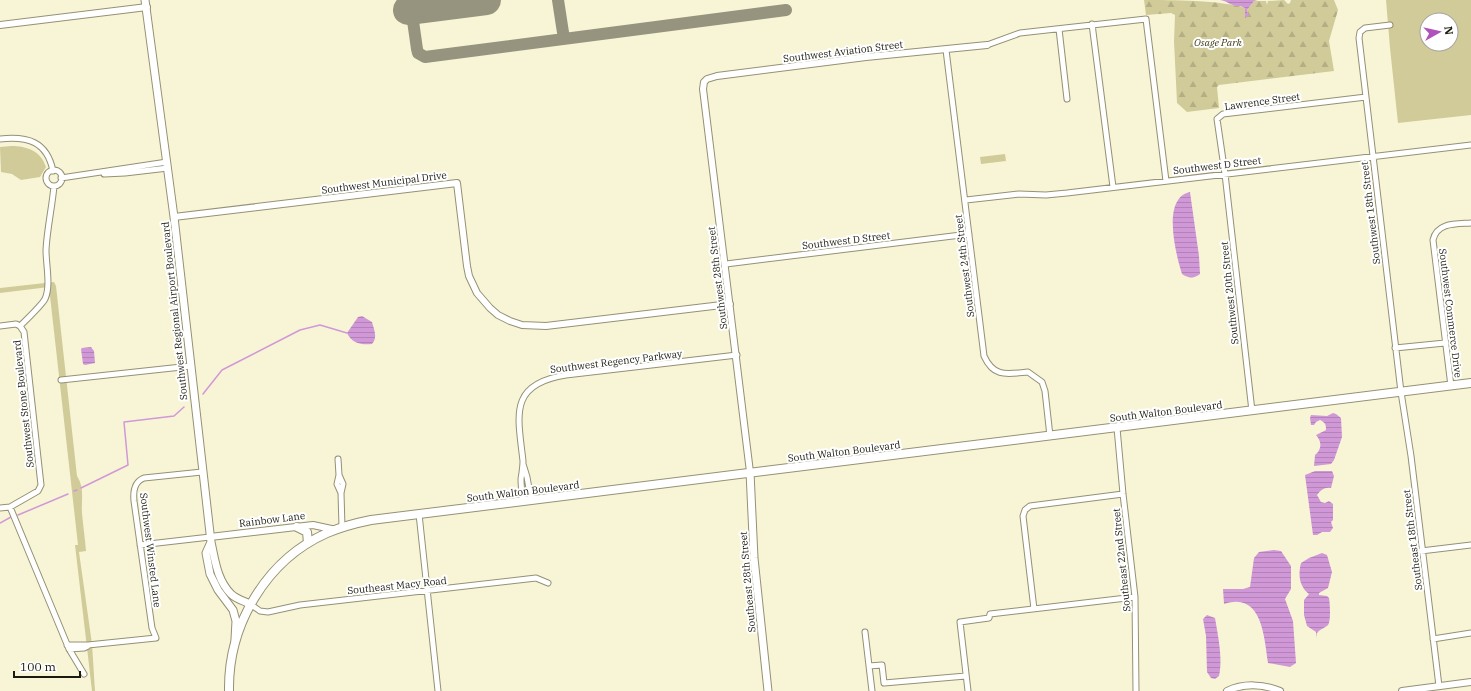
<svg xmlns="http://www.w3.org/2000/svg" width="1471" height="691" font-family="'IBM Plex Serif',serif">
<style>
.green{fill:#d1cb99;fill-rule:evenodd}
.forest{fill:url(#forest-firs)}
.water{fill:url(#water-rules)}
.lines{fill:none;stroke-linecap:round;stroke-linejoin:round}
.stream{stroke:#d198d8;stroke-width:1.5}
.taxiway{stroke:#96947e;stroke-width:12}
.runway{stroke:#96947e;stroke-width:30}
.minor-casing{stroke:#949175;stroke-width:7}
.tertiary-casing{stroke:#949175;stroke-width:8}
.secondary-casing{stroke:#949175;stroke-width:9}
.primary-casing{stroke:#949175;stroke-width:10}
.minor{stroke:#fff;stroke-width:5}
.tertiary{stroke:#fff;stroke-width:6}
.secondary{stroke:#fff;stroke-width:7}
.primary{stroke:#fff;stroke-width:8}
.labels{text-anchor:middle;stroke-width:4;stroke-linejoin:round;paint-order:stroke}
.park-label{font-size:10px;font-style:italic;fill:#3c3711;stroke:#fff}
.street-label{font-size:10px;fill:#1b1a0f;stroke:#fff}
</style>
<defs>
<pattern id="forest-firs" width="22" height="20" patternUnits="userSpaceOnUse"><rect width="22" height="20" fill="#d1cb99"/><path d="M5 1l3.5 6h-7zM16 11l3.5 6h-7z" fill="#b3ae83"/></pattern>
<pattern id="water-rules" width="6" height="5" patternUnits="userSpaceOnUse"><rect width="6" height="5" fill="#d198d8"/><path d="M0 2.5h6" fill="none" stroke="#b382b8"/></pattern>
</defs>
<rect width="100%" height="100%" fill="#f8f5d6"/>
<path class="green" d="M1386,0H1471V115L1398,123L1390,48ZM1427,20H1451V44H1427Z
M11,146C27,146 41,151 46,167L40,177L21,180L12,174L1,172L0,147Z
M1005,154L1006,161L981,164L980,157Z
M54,282L56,286L77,476C85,489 81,499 82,513C83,525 85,538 86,551L79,552L92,644L95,691H92L75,545H78L49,287L0,293V288Z"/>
<path class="forest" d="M1144,0C1172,0 1221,0 1245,8L1246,14H1248L1247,10L1254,1H1266L1267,5L1268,1L1284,0L1288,4L1290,3L1291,0H1334L1338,10L1329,41L1334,71L1219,85L1217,87L1219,108L1187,112L1177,103L1174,41L1175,15L1171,13L1146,15Z"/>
<path class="water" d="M1220,0H1258L1254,1L1247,10L1248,14L1250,15L1245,18V8L1240,6C1233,7 1227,1 1220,0Z
M1190,192L1199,256L1200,274C1194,279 1188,278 1182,274C1176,255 1161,198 1190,192Z
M362,316L372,322C374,330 378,337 372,344C362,345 352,344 347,333L358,317Z
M91,347L94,351L95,363L85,365L83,364L81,349L82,348Z
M1333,413L1336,414L1341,418L1342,437L1334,460L1331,464L1314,466L1315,455C1322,449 1322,442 1316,435L1326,430C1326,425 1326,423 1320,420L1316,422L1314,425H1311L1310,418L1311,415L1327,416Z
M1315,471H1332L1334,476L1331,488C1324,487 1321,490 1317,495L1321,502L1325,503L1329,501L1333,504V520L1331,522L1333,528L1330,532H1322L1317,535H1313L1305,475Z
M1274,550L1281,551L1291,566V589L1285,599L1293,621L1296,663L1290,667L1268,663C1264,636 1262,591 1224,604L1223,589H1243L1250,587L1254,558L1259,552Z
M1322,553L1327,555L1332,572L1328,588L1319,593V595L1327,596L1329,598C1330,603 1331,621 1328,625C1325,628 1320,629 1317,633V638L1316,632L1307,626L1304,615V600L1309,594C1299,586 1298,575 1301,563L1309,558Z
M1207,615L1215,618C1218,636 1223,658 1219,676L1215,679L1211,678L1207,672L1206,636L1203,619Z"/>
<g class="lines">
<path class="stream" d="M203,394L222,370L300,330L320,325L347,333
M81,488L128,465L124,422L174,416L184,407
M74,491L77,490
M18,515L68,494
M0,523L11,517"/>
<path class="taxiway" d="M410,0L417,49L418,53L425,57L786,10
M558,0L564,39"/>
<path class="runway" d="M408,10L486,0"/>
<g class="minor-casing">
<path id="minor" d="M1092,24L1113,187
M1390,25L1365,28L1360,32L1359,38L1401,392L1411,456L1439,686
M1059,29L1067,99
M987,45L1020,33L1146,19L1166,181
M946,50L984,356C994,378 1007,374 1028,372L1042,382L1045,391L1050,436
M0,139C27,136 47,141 53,171
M46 178a8 8 0 1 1 16 0a8 8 0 1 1-16 0Z
M104,174L125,173L168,168
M61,178L167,162
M966,200L1019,194L1046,195L1067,193L1471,145
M726,264L969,234
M0,326L16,324L20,326
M1395,348L1445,343
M61,380L191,366
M1451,386L1433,240C1437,222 1457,224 1471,223
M1252,411L1225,174L1217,119L1223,114L1366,97
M1117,428L1123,494L1135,597L1136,691
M338,459L339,475L343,484L341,493L342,527
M523,464L527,477L531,500
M339,475L337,484L341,493
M523,501C522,494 521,487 521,479C522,473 523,467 523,461C518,416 508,384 566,375L737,355
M10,507L69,649L84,674
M0,508L10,507L38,491L41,485L24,332L20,326C26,320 41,306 45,299C51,286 46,265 46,250C47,229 52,208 54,186
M419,514L438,691
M140,545L210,537
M1421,551L1471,545
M250,604L260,611L268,612L300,605L536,578L548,583
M1034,609L1023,516L1025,510L1030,506L1123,494
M865,632L872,691
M1433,639L1471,633
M67,645H88L156,638L152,628L134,501C133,491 134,482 144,478L202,472
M69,649L84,648L88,646
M869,666L882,665L884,683L966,676
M968,691L960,622L989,618L990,614L1135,597"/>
</g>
<g class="tertiary-casing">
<path id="tertiary" d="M0,25L147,7
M174,217L457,183L467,266L469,276L477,293L490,308L498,315L510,321L522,325L546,326L730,304
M750,472L703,89L704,82L707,79L717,76L866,57L987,45
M210,537L313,525L336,530
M1227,691C1243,683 1264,684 1280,691
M1402,691L1471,682"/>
</g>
<g class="secondary-casing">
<path id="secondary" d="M145,0L174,217L211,542C215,560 217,580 231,594C236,599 244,601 250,604
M750,472L754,558L768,691
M211,542L206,553L210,574L218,590L233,610L236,621L235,639"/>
</g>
<g class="primary-casing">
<path id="primary" d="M297,527L307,532L308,543
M229,691C228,625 266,560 327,533C341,527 356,523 371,520L1471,383"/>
</g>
<use href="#minor" class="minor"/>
<use href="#tertiary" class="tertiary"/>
<use href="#secondary" class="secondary"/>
<use href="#primary" class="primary"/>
</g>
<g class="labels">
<g class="park-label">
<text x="1218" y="46">Osage Park</text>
</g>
<g class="street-label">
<text transform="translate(843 51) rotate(-7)" y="4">Southwest Aviation Street</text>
<text transform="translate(1262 101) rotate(-8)" y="4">Lawrence Street</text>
<text transform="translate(1217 165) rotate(-7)" y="4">Southwest D Street</text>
<text transform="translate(384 182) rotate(-7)" y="4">Southwest Municipal Drive</text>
<text transform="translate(1370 213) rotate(-97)" y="4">Southwest 18th Street</text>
<text transform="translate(846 240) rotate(-7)" y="4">Southwest D Street</text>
<text transform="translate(964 266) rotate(-97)" y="4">Southwest 24th Street</text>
<text transform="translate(717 278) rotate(-97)" y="4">Southwest 28th Street</text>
<text transform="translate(1229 293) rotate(-96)" y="4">Southwest 20th Street</text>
<text transform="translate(174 311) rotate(-96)" y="4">Southwest Regional Airport Boulevard</text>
<text transform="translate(1451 313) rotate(83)" y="4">Southwest Commerce Drive</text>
<text transform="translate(616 361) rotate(-7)" y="4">Southwest Regency Parkway</text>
<text transform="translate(23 404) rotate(-96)" y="4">Southwest Stone Boulevard</text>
<text transform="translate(1166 411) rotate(-7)" y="4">South Walton Boulevard</text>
<text transform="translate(844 451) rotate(-7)" y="4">South Walton Boulevard</text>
<text transform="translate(523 491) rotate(-7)" y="4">South Walton Boulevard</text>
<text transform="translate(272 519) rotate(-7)" y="4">Rainbow Lane</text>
<text transform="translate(1412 540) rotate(-97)" y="4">Southeast 18th Street</text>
<text transform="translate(151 550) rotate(83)" y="4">Southwest Winsted Lane</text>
<text transform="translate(1121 560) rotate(-96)" y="4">Southeast 22nd Street</text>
<text transform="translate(747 582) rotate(-95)" y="4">Southeast 28th Street</text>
<text transform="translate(397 585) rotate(-6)" y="4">Southeast Macy Road</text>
</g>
</g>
<g transform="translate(1439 32) rotate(82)"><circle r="19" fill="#ffffff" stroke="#a4a39f"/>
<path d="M0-3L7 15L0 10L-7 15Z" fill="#b052bc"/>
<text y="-6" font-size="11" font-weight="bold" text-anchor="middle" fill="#1b1a0f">N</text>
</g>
<path d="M14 671v6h66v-6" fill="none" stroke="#1b1a0f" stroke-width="2"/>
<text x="20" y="671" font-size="12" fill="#1b1a0f" stroke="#ffffff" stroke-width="3" paint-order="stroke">100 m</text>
</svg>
